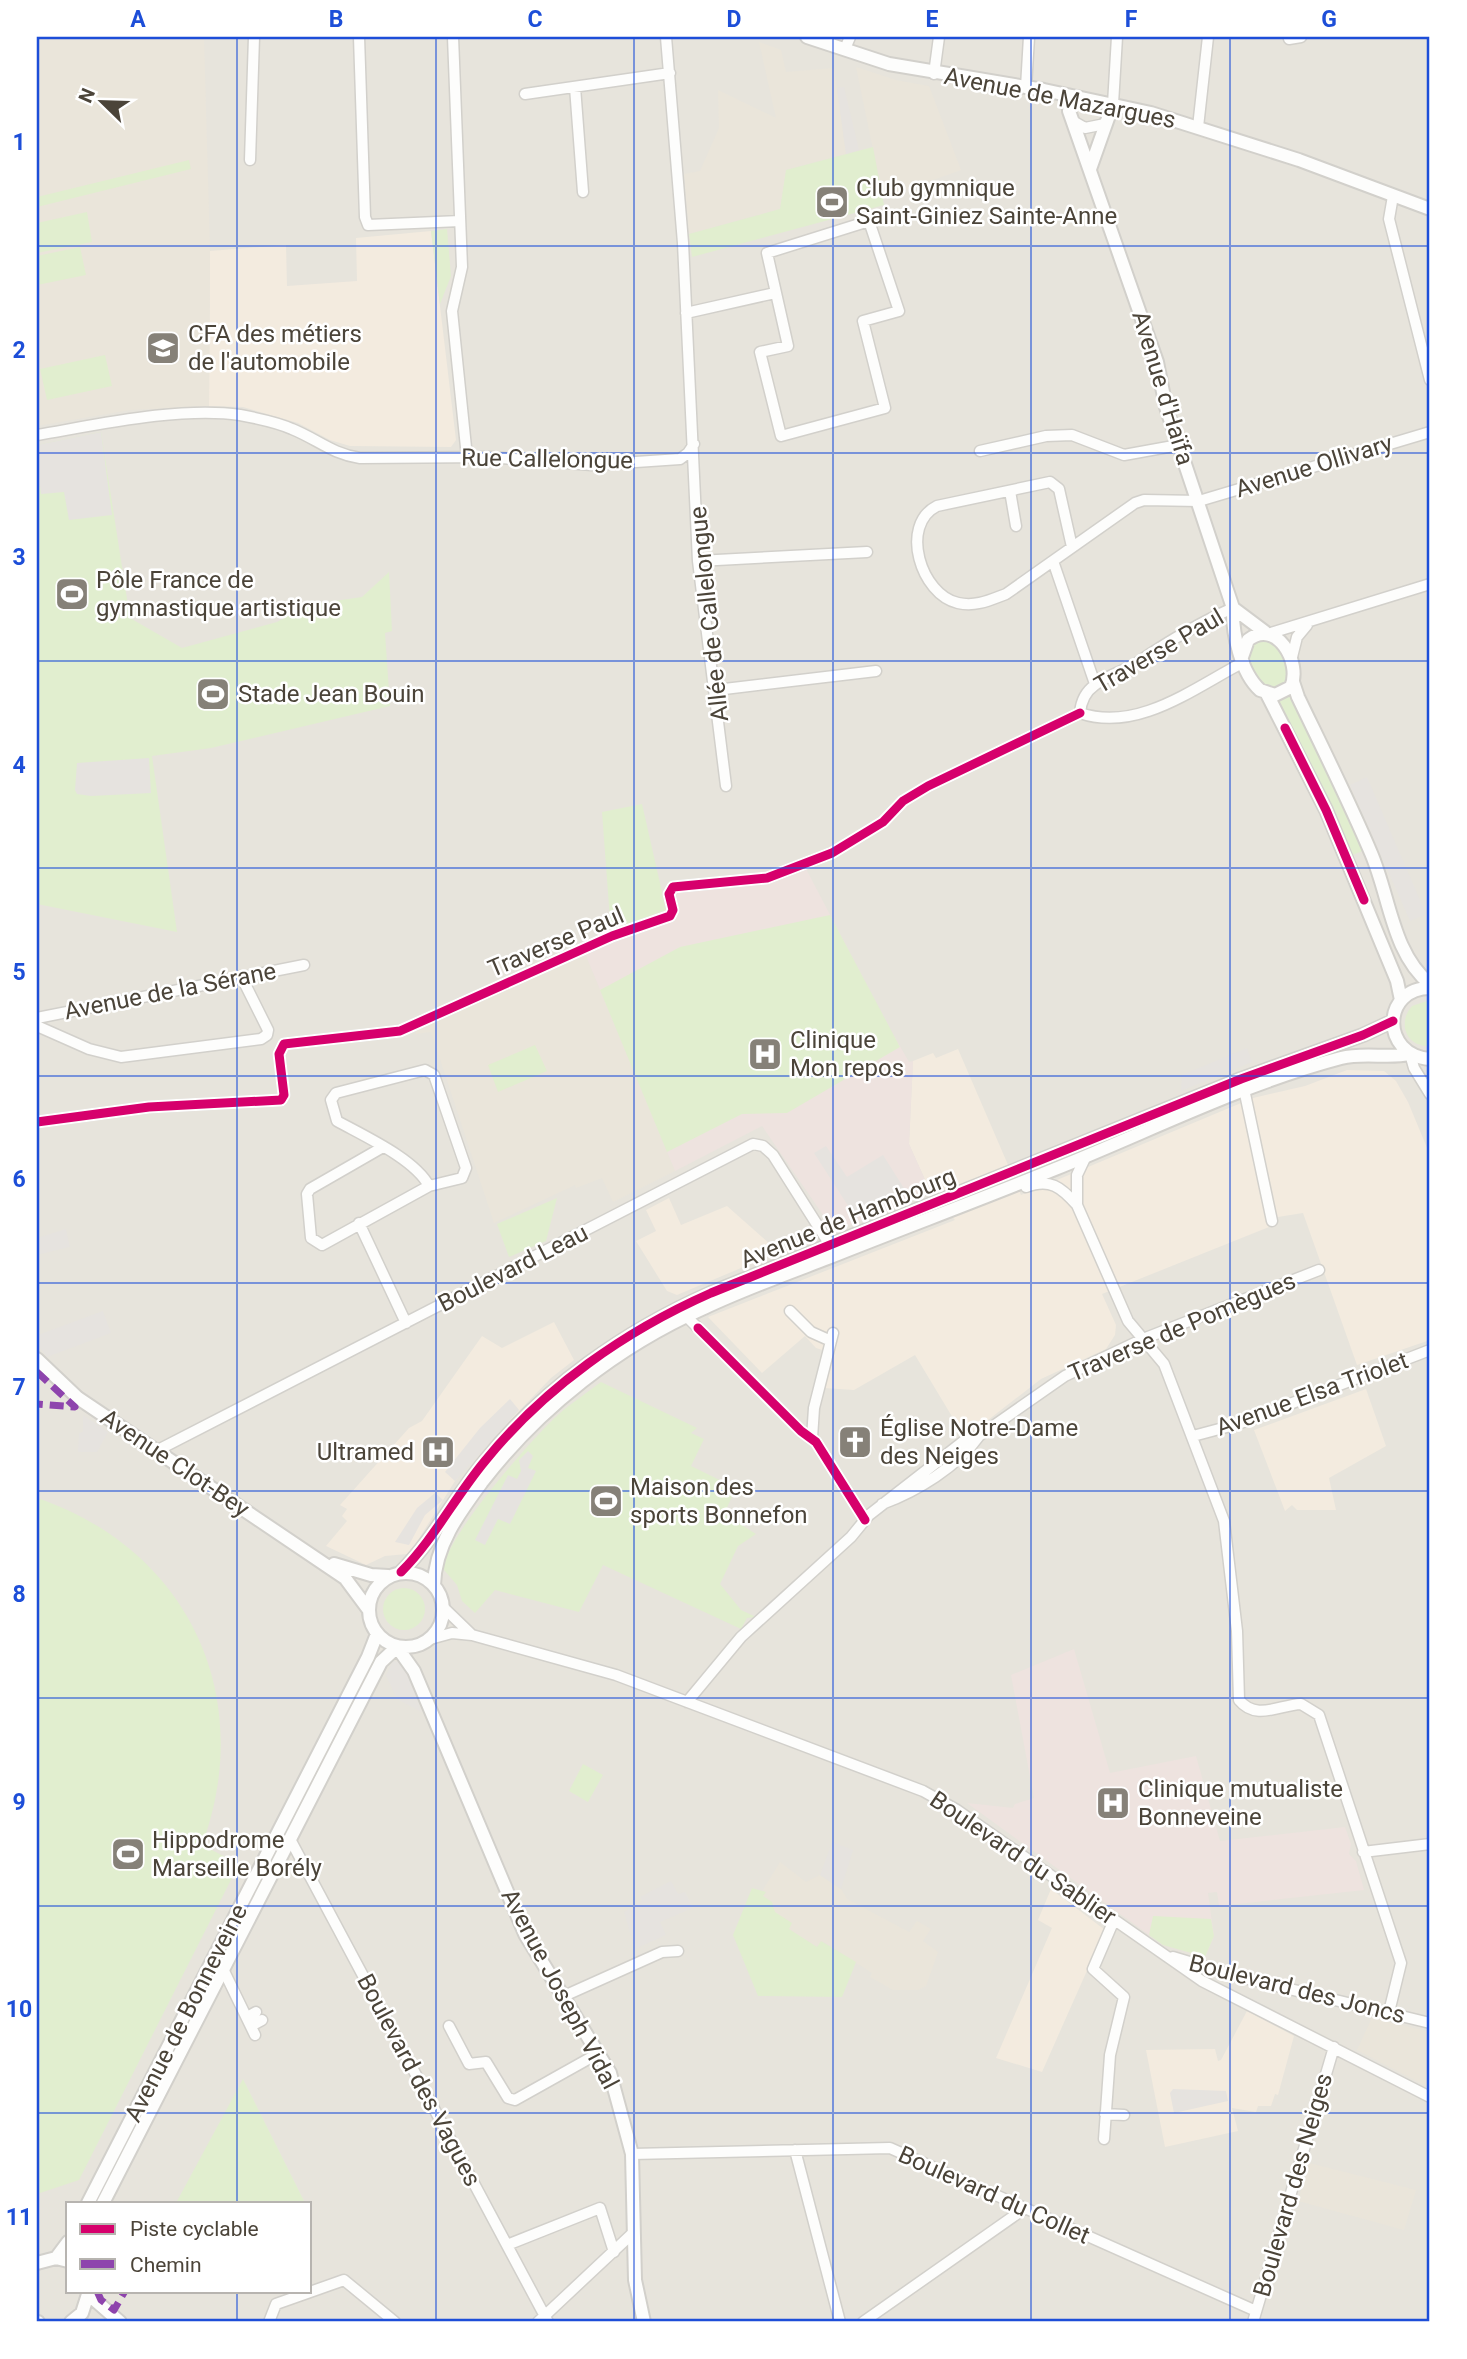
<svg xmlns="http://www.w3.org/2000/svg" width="1467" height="2359" font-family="Roboto,sans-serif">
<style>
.residential{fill:#e7e4dc;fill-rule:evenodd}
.commercial{fill:#f3ebdf}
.education{fill:#eae5da}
.medical{fill:#eee3df}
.green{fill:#e1eecf}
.parking{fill:#e6e3df}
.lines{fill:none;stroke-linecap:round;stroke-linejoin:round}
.minor-casing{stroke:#d2d0cb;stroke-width:13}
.tertiary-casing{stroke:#d2d0cb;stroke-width:16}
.minor{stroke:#fdfdfc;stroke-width:10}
.tertiary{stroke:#fdfdfc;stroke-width:12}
.quiet{stroke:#8e44ad;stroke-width:7;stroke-dasharray:14 7;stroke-linecap:butt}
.cycleway-casing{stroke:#fff;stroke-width:13}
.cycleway{stroke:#d6006c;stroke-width:9}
.grid{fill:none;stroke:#1d4ed8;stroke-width:2;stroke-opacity:0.55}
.labels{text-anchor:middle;stroke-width:5;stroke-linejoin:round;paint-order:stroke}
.street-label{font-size:24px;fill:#4b4439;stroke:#fff}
.poi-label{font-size:24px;fill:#4b4439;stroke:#fff;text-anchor:start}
.neatline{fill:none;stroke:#1d4ed8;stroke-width:2.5}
.grid-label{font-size:23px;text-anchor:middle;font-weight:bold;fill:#1d4ed8}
</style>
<rect width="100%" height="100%" fill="#f4f2ee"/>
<path class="residential" d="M37,37H1430V2322H37ZM68,2203H310V2291H68Z"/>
<path class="commercial" d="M431,231L456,440L451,447L350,446L330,440L298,423L243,407L209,406L210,251L286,245L287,286L357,281L356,238Z
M958,1049L1021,1195L1253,1098L1305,1086L1347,1070L1384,1071L1396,1081L1408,1102L1430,1155V1340L1357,1365L1303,1213L1278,1217L1269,1227L1102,1294L1116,1325L1115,1335L1106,1349L1041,1379L965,1438L915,1355L854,1390L824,1388L832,1353L816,1348L805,1336L762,1373L708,1317L955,1220L931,1193L909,1144L913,1061L933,1053L936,1058Z
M669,1198L681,1225L727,1206L779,1252L677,1295L667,1291L636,1241L656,1231L646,1210Z
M554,1322L574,1360L551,1378L475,1456L455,1481L413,1548L407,1554L385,1556L366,1565L326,1546L347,1521L342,1516L347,1509L340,1505L409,1428L422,1421L482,1336L502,1348Z
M1366,1389L1386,1446L1329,1478L1336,1510H1297L1292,1505L1285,1511L1254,1430Z
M1051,1889L1105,1930L1042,2072L996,2058L1052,1928L1038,1920Z
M1247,2011L1294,2036L1278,2095L1275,2094L1271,2106H1258L1256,2112L1232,2108L1238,2131L1165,2147L1146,2050L1215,2049L1218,2061L1221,2060Z"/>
<path class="education" d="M37,37H204L210,251L209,406L130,410L37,426Z
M759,42L781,50L786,72L834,68L846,154L786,170L780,209L689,234L684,174L700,171L719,128L718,90L776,118Z
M856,67L896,80L929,86L961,170L883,198Z
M584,951L675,1171L613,1202L602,1178L576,1188L575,1185L494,1223L431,1032L416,1034L415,1025Z
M780,1862L806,1882L820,1875L841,1889L847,1899L909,1932L917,1921L931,1929L923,1941L938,1952L926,1986L918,1990H893L870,1977L872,1973L822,1941L817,1947L788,1929L763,1896L766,1892L763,1890Z
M1372,2018L1430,2032V2088L1357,2050Z
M1309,2163L1416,2190L1404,2230L1298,2201Z"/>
<path class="medical" d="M804,865L885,1020L909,1062L913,1061L909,1144L931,1193L834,1231L762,1126L675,1171L584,951L672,918V892L773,879Z
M1074,1649L1110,1773L1196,1756L1220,1841L1345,1827L1351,1844L1349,1854L1356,1861L1364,1890L1219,1906L1217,1892L1208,1893L1214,1936L1205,1957L1163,1945L967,1803L1013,1808L1015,1804L1034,1798L1011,1675Z"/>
<path class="green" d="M873,147L884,205L692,257L689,234L780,209L786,170Z
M189,160L191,169L37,207V197Z
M87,212L92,242L37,253V223Z
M447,229L451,276L440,304L431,231Z
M80,247L86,275L37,285V256Z
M105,355L112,386L47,400L40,369Z
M101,432L130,618L182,648L277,622L307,605L362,597L389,572L392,631L385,633L390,706L211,748L152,756L177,932L37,904V445Z
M1262,638L1278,645L1289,673L1286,683L1274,690C1256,683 1248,665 1250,647Z
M1290,695L1293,698L1365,850L1350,856L1277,704L1279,699Z
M642,804L667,914L611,933L602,812Z
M830,915L900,1047L787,1113L742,1114L667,1152L600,990L680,947Z
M1430,1000V1046C1406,1047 1397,1023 1412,1006Z
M535,1045L547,1071L498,1092L488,1065Z
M557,1198L546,1241L509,1257L497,1224Z
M601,1382L697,1428L691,1433L704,1439L691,1466L736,1488L724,1514L756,1534L738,1546L720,1584L741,1610L756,1617L747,1618L741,1629L603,1565L579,1612L495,1590L475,1613L462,1601L457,1585L444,1570C440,1543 535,1435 558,1415C571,1403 587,1393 601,1382Z
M37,1498C188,1549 257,1696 202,1845L239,1864L79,2180L37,2194Z
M383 1609a21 21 0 1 1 42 0a21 21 0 1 1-42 0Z
M583,1764L603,1775L588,1802L569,1791Z
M752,1888L766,1892L763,1896L772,1902L775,1912L792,1923L789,1929L817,1947L821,1941L856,1962L842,1997L758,1996L733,1935Z
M1153,1916L1211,1919L1214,1936L1205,1957L1163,1945L1149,1935Z
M243,2079L305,2203H176Z"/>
<path class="parking" d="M844,87L859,150L846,154L837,88Z
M101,432L112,515L69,520L64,492L41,494L40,486H37V445Z
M149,758L151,793L91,796L77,794L75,790L77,763Z
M1367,777L1426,914L1410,921L1350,785Z
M1247,1048L1252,1062L1181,1091L1182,1075Z
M826,1146L847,1177L883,1155L905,1190L856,1218L814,1153Z
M66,1229L70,1247L37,1255V1238Z
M103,1311L111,1333L47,1357L37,1344L38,1335Z
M510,1399L519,1410L455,1481L445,1472L480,1428Z
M83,1415L108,1432L97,1452H78L79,1433L83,1432Z
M528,1451L533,1456L528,1468L536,1471L510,1524L498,1519L485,1545L475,1540L508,1475L517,1479L521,1471L519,1460Z
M435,1493L443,1500L425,1515L409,1545L395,1542L417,1508Z
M393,1661L402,1662L422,1712L397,1699L386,1675Z
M832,1842L853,1850L841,1889L820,1875Z
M671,1881L678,1894L685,1892L693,1908L660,1922L666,1935L635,1949L624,1912L642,1901L640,1897Z
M1173,2089L1226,2091L1228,2101L1174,2113L1170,2093Z"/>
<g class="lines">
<g class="minor-casing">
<path id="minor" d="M359,37L365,217L368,225L460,221
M453,37L462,267L452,311L467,457
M666,37L683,243L698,561L726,786
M1289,39L1301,37
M845,49L850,37
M934,74L939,37
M575,87L583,192
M1026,87L1029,37
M525,94L670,73
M1113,104L1117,37
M1073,121L1085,128L1105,124
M1198,127L1208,37
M250,160L254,37
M1393,196L1389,219L1430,380
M869,221L899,311L863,321L885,408L781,436L760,352L788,346L767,253Z
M686,313L775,293
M37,435C96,425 181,406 240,415C256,418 277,422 292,429C317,439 332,454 360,458L489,457L592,465L680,459L688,453L694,444
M980,451L1046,436L1072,435L1124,455L1179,445
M1010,491L1016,526
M1072,547L1059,489L1050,482L937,506C899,525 921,595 958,603C976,607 990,600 1006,594L1135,503L1144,500L1199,501L1430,432
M698,561L867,552
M1053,561L1095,684
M1271,633L1430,584
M1291,661L1297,637L1307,625
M716,690L876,671
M1080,713C1081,701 1085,692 1095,685C1107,675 1125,671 1138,662C1169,641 1199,623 1233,608
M1080,713C1138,733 1195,687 1244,662
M37,1018L304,965
M37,1026L89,1049L121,1057L261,1039L267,1035L268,1030L241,976
M1410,1054L1414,1068L1430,1094
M1244,1089L1272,1221
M37,1122L149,1107L281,1100L284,1095L279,1054L284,1044L400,1031L612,936L670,916L673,910L669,894L673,887L767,878L832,853L883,822L903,801L928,786L1080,713
M383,1147L310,1189L307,1194L311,1238L322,1245L429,1186C415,1159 364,1136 337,1121L331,1100L336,1093L425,1070L434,1075L466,1168L462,1178L429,1186
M1086,1156L1077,1175V1205L1128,1321L1164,1364L1224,1521L1237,1631L1239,1700C1256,1721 1279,1705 1301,1704L1319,1715L1401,1963L1389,2012
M1026,1187C1050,1178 1061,1187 1077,1205
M359,1223L406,1323
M790,1311L811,1332L831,1341
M686,1316L801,1431L816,1442L865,1520
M1193,1436L1238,1424L1430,1350
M812,1438L814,1408L833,1333
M156,1451L753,1144L763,1146L773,1155L830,1245
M882,1504C917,1491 957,1467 979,1436L1065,1376L1143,1339L1319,1270
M443,1607L471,1634
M430,1639L452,1633L472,1635L616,1675L923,1791L957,1810L1202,1981L1430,2097
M687,1702L741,1637L851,1537L869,1515L964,1441L979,1436
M290,1839L548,2322
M1363,1852L1430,1844
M1173,1957L1236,1976L1430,2023
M223,1969L255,2035
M564,1996L662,1952L678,1951
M247,2017L256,2012
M251,2026L262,2020
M449,2026L469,2064L486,2062L508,2098L515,2100L599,2053
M1105,2114L1124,2115
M1104,2139L1110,2055L1124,1997L1093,1969L1114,1920
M795,2150L840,2322
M632,2154L890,2148L1256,2311
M507,2245L600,2208L614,2252
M269,2322L276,2304L344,2280L395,2322
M538,2322L634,2232
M863,2322L1024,2209
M1253,2322L1334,2047"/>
</g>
<g class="tertiary-casing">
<path id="tertiary" d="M807,37L889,64L1044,90L1151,113L1299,160L1430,209
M1072,96L1069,111L1157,362L1166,407L1233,608C1232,633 1241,673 1260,690L1275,695L1291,687C1302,662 1276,618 1248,640L1242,657
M1090,169L1113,104
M1233,608L1265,632
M1293,682L1298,697C1323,749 1349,801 1371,853C1390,897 1392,953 1430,984
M1267,694L1326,810L1397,981L1401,1000
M1430,988C1382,988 1380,1055 1430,1059
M37,1359L78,1398L345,1578L368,1609
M334,1564L371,1575L388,1576
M401,1572C434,1539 455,1497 485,1461C545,1387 625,1331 711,1293L1241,1079L1363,1035L1393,1021
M369 1610a37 37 0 1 1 74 0a37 37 0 1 1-74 0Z
M434,1585C435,1545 459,1513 482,1482C539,1408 618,1346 704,1308C744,1289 786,1274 828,1258C903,1228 979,1200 1055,1169C1150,1131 1242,1084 1341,1058C1365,1052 1388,1059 1410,1054
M397,1647L414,1671L525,1934L610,2073L632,2154L635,2280L644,2322
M88,2203L368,1657L377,1634
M103,2203L381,1662L397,1647
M56,2258L68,2242
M37,2263L56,2258L68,2261
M89,2295L120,2322
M37,2322H38
M71,2322L82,2313L89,2291"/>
</g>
<use href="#minor" class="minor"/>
<use href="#tertiary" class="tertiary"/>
<path class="quiet" d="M37,1372L75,1407L37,1404
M97,2291L101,2300L114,2310L125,2291"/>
<g class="cycleway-casing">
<path id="cycleway" d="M1285,728L1326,810L1364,900
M37,1122L149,1107L281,1100L284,1095L279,1054L284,1044L400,1031L612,936L670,916L673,910L669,894L673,887L767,878L832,853L883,822L903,801L928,786L1080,713
M698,1328L801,1431L816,1442L865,1520
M401,1572C434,1539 455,1497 485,1461C545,1387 625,1331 711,1293L1241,1079L1363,1035L1393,1021"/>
</g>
<use href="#cycleway" class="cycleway"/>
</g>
<path class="grid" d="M237,37V2203M436,37V2322M634,37V2322M833,37V2322M1031,37V2322M1230,37V2322M37,246H1430M37,453H1430M37,661H1430M37,868H1430M37,1076H1430M37,1283H1430M37,1491H1430M37,1698H1430M37,1906H1430M37,2113H1430M237,2291V2322"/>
<defs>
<g id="stadium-square" transform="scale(1.75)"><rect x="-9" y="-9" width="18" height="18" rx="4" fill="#868178" stroke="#fff"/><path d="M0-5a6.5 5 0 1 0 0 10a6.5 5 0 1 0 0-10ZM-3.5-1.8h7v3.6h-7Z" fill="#fff"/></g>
<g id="university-square" transform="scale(1.75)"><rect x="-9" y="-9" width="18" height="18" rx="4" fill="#868178" stroke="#fff"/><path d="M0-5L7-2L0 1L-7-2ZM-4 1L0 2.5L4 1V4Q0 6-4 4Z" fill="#fff"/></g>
<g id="hospital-square" transform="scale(1.75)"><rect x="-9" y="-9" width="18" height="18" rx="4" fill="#868178" stroke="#fff"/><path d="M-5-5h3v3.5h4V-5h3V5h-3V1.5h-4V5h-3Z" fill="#fff"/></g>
<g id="church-square" transform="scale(1.75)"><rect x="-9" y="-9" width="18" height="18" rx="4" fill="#868178" stroke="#fff"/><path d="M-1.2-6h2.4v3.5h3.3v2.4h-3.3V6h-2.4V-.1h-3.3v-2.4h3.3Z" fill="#fff"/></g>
</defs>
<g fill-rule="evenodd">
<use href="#stadium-square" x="832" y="202"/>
<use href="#university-square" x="163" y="348"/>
<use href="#stadium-square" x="72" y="594"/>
<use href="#stadium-square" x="213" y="694"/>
<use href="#hospital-square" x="765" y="1054"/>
<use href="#church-square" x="855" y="1442"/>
<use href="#hospital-square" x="438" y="1452"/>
<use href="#stadium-square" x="606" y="1501"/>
<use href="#hospital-square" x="1113" y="1803"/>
<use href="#stadium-square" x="128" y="1854"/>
</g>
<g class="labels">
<g class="street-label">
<text transform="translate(1060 98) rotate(11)" y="8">Avenue de Mazargues</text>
<text transform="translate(1163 388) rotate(73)" y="8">Avenue d'Haïfa</text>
<text transform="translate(547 459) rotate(1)" y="8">Rue Callelongue</text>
<text transform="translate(1314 466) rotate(-17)" y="8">Avenue Ollivary</text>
<text transform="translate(709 614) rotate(-96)" y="8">Allée de Callelongue</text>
<text transform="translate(1159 651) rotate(-30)" y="8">Traverse Paul</text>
<text transform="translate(556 942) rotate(-23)" y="8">Traverse Paul</text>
<text transform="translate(170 991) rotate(-11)" y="8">Avenue de la Sérane</text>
<text transform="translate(848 1218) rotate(-22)" y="8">Avenue de Hambourg</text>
<text transform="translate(513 1268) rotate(-27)" y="8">Boulevard Leau</text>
<text transform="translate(1182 1327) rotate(-23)" y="8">Traverse de Pomègues</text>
<text transform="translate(1312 1394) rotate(-20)" y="8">Avenue Elsa Triolet</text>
<text transform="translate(175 1463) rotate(34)" y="8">Avenue Clot-Bey</text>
<text transform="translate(1023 1858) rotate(34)" y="8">Boulevard du Sablier</text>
<text transform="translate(560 1989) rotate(62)" y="8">Avenue Joseph Vidal</text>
<text transform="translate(1297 1989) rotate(14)" y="8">Boulevard des Joncs</text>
<text transform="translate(186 2013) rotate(-63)" y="8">Avenue de Bonneveine</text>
<text transform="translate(419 2080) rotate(62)" y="8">Boulevard des Vagues</text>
<text transform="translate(1293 2185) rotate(-74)" y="8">Boulevard des Neiges</text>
<text transform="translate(994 2195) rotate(24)" y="8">Boulevard du Collet</text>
</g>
<g class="poi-label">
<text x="856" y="196">Club gymnique<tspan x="856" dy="28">Saint-Giniez Sainte-Anne</tspan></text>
<text x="188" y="342">CFA des métiers<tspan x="188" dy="28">de l'automobile</tspan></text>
<text x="96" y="588">Pôle France de<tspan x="96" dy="28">gymnastique artistique</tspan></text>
<text x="238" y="702">Stade Jean Bouin</text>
<text x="790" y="1048">Clinique<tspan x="790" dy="28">Mon repos</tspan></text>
<text x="880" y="1436">Église Notre-Dame<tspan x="880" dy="28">des Neiges</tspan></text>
<text x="414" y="1460" text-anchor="end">Ultramed</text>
<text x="630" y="1495">Maison des<tspan x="630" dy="28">sports Bonnefon</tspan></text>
<text x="1138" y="1797">Clinique mutualiste<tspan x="1138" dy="28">Bonneveine</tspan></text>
<text x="152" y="1848">Hippodrome<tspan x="152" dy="28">Marseille Borély</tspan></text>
</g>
</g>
<rect width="1467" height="2359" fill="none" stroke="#ffffff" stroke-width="77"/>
<rect x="66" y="2202" width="245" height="91" fill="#ffffff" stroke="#b7b4b0" stroke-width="2"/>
<rect x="80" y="2224" width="35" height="10" fill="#d6006c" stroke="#b7b4b0" stroke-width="2"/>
<text x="130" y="2236" font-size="21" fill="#4b4439">Piste cyclable</text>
<rect x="80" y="2259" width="35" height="10" fill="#8e44ad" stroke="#b7b4b0" stroke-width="2"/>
<text x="130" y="2272" font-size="21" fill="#4b4439">Chemin</text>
<g transform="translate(102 102) rotate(293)" stroke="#ffffff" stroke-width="5" paint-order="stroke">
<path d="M0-5L12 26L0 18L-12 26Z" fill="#4b4439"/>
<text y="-10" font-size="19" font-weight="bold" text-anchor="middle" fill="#4b4439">N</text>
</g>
<rect x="38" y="38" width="1390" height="2282" class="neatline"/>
<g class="grid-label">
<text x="138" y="27">A</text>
<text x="336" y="27">B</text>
<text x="535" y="27">C</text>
<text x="734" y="27">D</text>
<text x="932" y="27">E</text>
<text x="1131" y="27">F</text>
<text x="1329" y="27">G</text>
<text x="19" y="150">1</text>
<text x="19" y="358">2</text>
<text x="19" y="565">3</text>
<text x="19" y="773">4</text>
<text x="19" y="980">5</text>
<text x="19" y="1187">6</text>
<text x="19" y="1395">7</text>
<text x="19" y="1602">8</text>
<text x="19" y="1810">9</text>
<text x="19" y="2017">10</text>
<text x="19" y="2225">11</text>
</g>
</svg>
